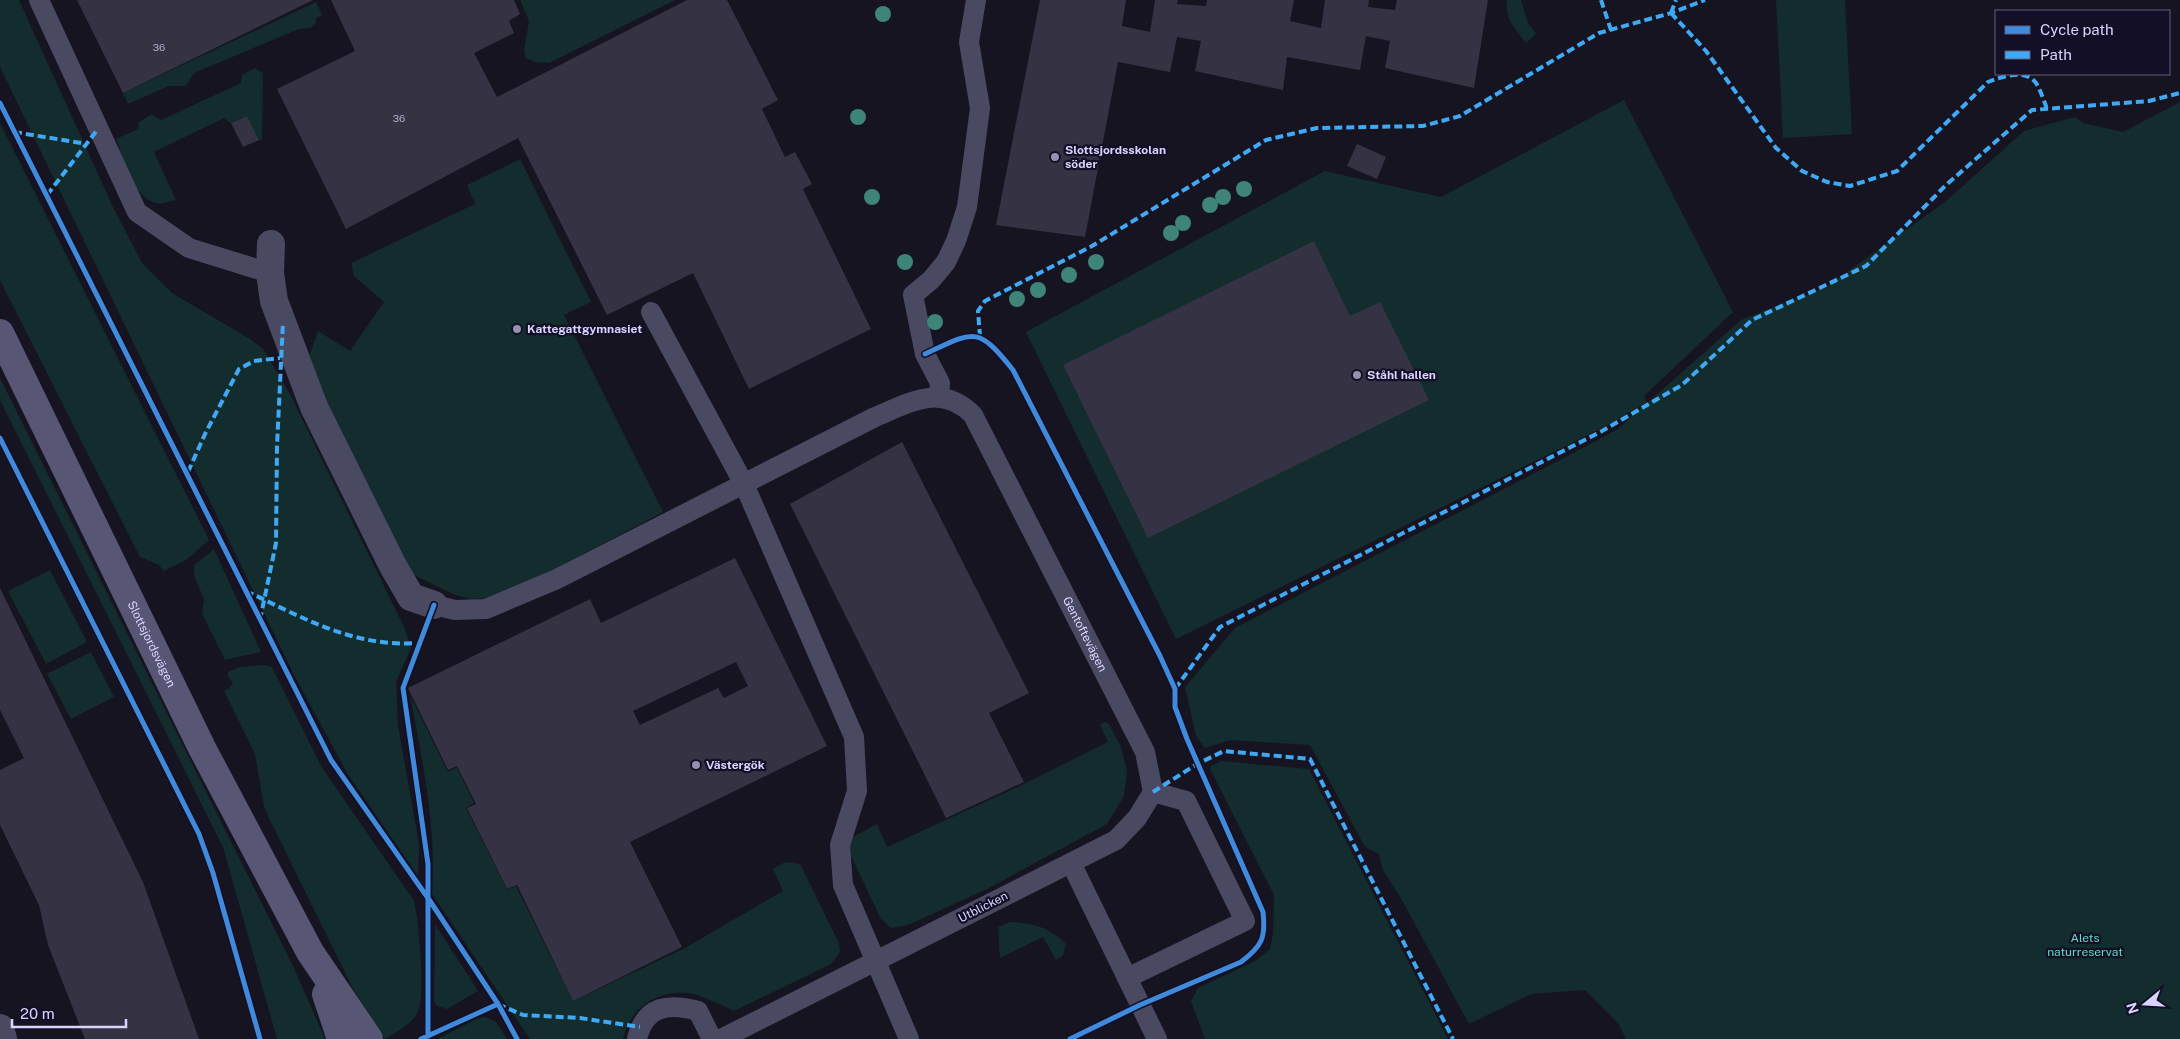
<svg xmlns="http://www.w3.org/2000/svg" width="2180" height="1039" font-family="'Public Sans',sans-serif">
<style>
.green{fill:#132c2d}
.building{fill:#343243;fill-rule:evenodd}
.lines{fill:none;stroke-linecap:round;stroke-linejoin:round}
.service{stroke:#4a4962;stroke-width:20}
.minor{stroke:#4a4962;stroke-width:28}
.secondary{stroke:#575674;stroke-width:28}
.quiet{stroke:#3fa9f5;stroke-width:4;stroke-dasharray:8 4;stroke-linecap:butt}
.cycleway-casing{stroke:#130f26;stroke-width:8}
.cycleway{stroke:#408adc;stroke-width:5}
.tree{fill:#3e8478}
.poi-dot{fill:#9591b1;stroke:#130f26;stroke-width:2}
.labels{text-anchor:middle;stroke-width:4.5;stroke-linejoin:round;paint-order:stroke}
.number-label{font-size:10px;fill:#b0acd0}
.poi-label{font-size:12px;font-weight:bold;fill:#d9d4ff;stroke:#130f26;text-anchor:start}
.street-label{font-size:12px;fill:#d9d4ff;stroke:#130f26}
.park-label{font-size:12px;fill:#5fe0c0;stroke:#130f26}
</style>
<rect width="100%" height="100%" fill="#161421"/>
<path class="green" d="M0,0H19L112,205L142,263L172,293L250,339L263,349L289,392L405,629L411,648L396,682L398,725L419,844L418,876L347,773L293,673L0,67Z
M520,0H675L549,63L535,62L526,58L524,51L529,21Z
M1507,0H1521L1528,23L1536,34L1526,43C1516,30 1504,18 1507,0Z
M1776,0H1845L1852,134L1783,138Z
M316,2L322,15L316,18V23L310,28L299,29L194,73L186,86H169L128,104L123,93Z
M255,68L263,73L262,140H259L247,116L231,123L224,118L154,152L176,200C170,201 162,205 157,203C132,198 124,159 116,139L138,129L139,122L152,114L161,120L241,83L242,75Z
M1624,100L1733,312L1644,396L1647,403L1741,320L1826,287L1945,202L2024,131L2075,117L2083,123L2123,132L2180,102V1039H1626L1618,1023L1585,990L1531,994L1469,1024L1403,902L1383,870L1379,854L1365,847L1310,745L1230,740L1205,748L1196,736L1185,687L1235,628L1579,450L1618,429L1645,404L1627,413L1620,419L1176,639L1026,332L1325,171L1441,197Z
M0,123L209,540L186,560L164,571L159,565L140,557L0,280Z
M520,159L591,302L564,315L663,512L519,588L495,598L471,599L455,595L408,572L313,381L310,354L318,331L350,351L384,302L354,276L351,263L475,204L467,185Z
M0,378L294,968L325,1039H277L223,847L0,400Z
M214,549L261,652L225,660L202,614L204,599L194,576V565Z
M50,570L87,642L46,664L8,591Z
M91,652L114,697L71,719L47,674Z
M264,665L272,667L321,766L414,901C419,920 425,993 419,1009C414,1024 397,1031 385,1039L353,989L270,820L264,806L255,754L224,691L230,688L233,682L228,677V672L239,667Z
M410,695L448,772L457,767L474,803L466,808L507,890L516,886L573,1001L685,948L783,891L773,869L785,862L800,864L839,943L840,952L831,964L734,1011C723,1006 698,993 686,993C656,991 630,1008 623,1039H530L432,894C437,829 422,759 410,695Z
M1104,722L1109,724L1121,747L1127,771L1124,796L1107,824L987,889L908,925L891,928L881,919L847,848L851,838L877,824L887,847L1026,783L1108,742L1100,725Z
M1221,761L1309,769L1448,1039H1205L1191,1001L1198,988L1255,961L1270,949L1273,934L1274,895L1210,769L1211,766Z
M1010,922C1032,922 1051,928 1066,944L1063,955L1056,960L1043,937L1000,958L998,927Z
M435,924L478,991L447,1009L437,1006L434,1001Z
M485,1017L496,1022L507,1039H438L476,1019Z"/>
<path class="building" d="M77,0H313L123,93Z
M331,0H514L520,14L509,21L514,33L474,53L497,97L687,0H727L778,100L762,109L785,157L795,152L812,184L803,189L871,329L749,389L693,273L607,315L518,138L346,229L277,89L355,51Z
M1040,0H1126L1122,26L1150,32L1155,0H1178L1177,4L1206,6L1207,0H1294L1290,21L1321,28L1325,0H1369L1368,7L1395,10L1397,0H1488L1474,88L1385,68L1390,41L1366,36L1360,70L1287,57L1283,90L1195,71L1201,41L1177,37L1170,72L1118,62L1085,237L996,225Z
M247,116L259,140L243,147L231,123Z
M1357,144L1386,157L1377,179L1347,166Z
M1314,241L1350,316L1380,302L1429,400L1148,538L1063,365Z
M902,442L1029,693L989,713L1024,782L946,818L790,504Z
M735,558L827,746L630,842L682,947L573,1001L517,885L507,889L467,808L476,804L457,766L448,770L408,688L590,599L601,623ZM736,662L748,686L724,698L718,688L640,725L633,711Z
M0,588L143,882L199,1039H85L48,945L39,905L0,825V770L24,758L0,710Z"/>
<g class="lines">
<g class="service">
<path d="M39,0L137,212L189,248L270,273"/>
<path d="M651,312L744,484L854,737L857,791L840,845L843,885L909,1039"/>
<path d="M939,397L940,383L925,354L913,295L931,280L946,262L956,241L967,207L980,108L969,42L976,0"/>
<path id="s1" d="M434,605L455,610L486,609L557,579L875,417C911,402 941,383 973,415L1145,752L1153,792L1137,818L1116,840L721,1039"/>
<path d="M1071,863L1157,1039"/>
<path d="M1127,978L1245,921L1186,801L1153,792"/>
<path d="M637,1039C645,1005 669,1003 698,1011L712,1039"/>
</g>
<path class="minor" d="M271,244L270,273L274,301L314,407L393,566L411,597L434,605
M0,1028L3,1039"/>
<g class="secondary">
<path id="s2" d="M0,333L202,748L310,952L369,1039"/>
<path d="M326,994L341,1039"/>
</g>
<path class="quiet" d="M1601,0L1611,30
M1671,13L1706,51L1776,148L1802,171L1827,182L1850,186L1897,171L1988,82C2001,77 2025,68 2036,83C2041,91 2044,101 2047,109
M1671,13L1676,0
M14,132L87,144
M47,195L98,129
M980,337L978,311L985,301L1092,246L1266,140L1317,128L1423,126L1460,116L1599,33L1671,13L1705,0
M188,472L205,434L239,369L254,361L280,358
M246,591C301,617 355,648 418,643
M260,620L276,543L277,446L283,322
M1175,689L1220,627L1602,431L1682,385L1752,320L1866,266L1946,185L2032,110L2149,101L2180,93
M1153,792L1197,764L1224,751L1310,759L1453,1039
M498,1004L523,1015L580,1018L640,1027"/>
<g class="cycleway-casing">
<path id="cycleway" d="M0,103L331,760L430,901L498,1004L517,1039
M925,354C974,331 977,325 1013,370L1160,656L1175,689V707L1187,739L1263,912C1266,938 1262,946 1241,962L1140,1005L1070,1039
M0,438L199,834L213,873L260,1039
M428,1036V864L403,688L434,605
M421,1039L498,1004"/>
</g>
<use href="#cycleway" class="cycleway"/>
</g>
<g class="tree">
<circle cx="883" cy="14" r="8"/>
<circle cx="858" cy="117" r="8"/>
<circle cx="1244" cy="189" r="8"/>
<circle cx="872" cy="197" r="8"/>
<circle cx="1223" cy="197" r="8"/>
<circle cx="1210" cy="205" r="8"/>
<circle cx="1183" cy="223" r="8"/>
<circle cx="1171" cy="233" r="8"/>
<circle cx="905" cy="262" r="8"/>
<circle cx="1096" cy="262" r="8"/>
<circle cx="1069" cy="275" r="8"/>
<circle cx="1038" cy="290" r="8"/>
<circle cx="1017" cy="299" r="8"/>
<circle cx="935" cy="322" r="8"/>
</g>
<g class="poi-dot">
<circle cx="1055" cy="157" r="5"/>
<circle cx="517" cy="329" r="5"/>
<circle cx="1357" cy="375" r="5"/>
<circle cx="696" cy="765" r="5"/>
</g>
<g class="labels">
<g class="number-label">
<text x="159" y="51">36</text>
<text x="399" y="122">36</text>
</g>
<g class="poi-label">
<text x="1065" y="154">Slottsjordsskolan<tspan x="1065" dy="14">söder</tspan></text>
<text x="527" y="333">Kattegattgymnasiet</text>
<text x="1367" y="379">Ståhl hallen</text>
<text x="706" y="769">Västergök</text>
</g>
<g class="street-label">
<text dy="4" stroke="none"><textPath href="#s1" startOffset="839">Gentoftevägen</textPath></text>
<text dy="4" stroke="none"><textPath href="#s2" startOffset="346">Slottsjordsvägen</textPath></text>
<text transform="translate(983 907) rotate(-27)" y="4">Utblicken</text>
</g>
<g class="park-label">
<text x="2085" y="942">Alets<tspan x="2085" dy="14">naturreservat</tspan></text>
</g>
</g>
<rect x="1995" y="10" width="175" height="65" fill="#130f26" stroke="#625e7d"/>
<rect x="2005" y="26" width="25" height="8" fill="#408adc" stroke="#625e7d"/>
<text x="2040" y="35" font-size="15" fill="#d9d4ff">Cycle path</text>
<rect x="2005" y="51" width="25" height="8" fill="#3fa9f5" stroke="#625e7d"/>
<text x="2040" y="60" font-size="15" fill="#d9d4ff">Path</text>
<g transform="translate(2145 1004) rotate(252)" stroke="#130f26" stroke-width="4" paint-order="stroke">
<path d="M0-4L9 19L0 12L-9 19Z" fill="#d9d4ff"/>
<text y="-8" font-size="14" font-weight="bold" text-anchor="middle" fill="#d9d4ff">N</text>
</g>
<path d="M12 1019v8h114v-8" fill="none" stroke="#d9d4ff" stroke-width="2.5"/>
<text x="20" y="1019" font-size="15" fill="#d9d4ff" stroke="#130f26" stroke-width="4" paint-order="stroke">20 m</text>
</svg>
